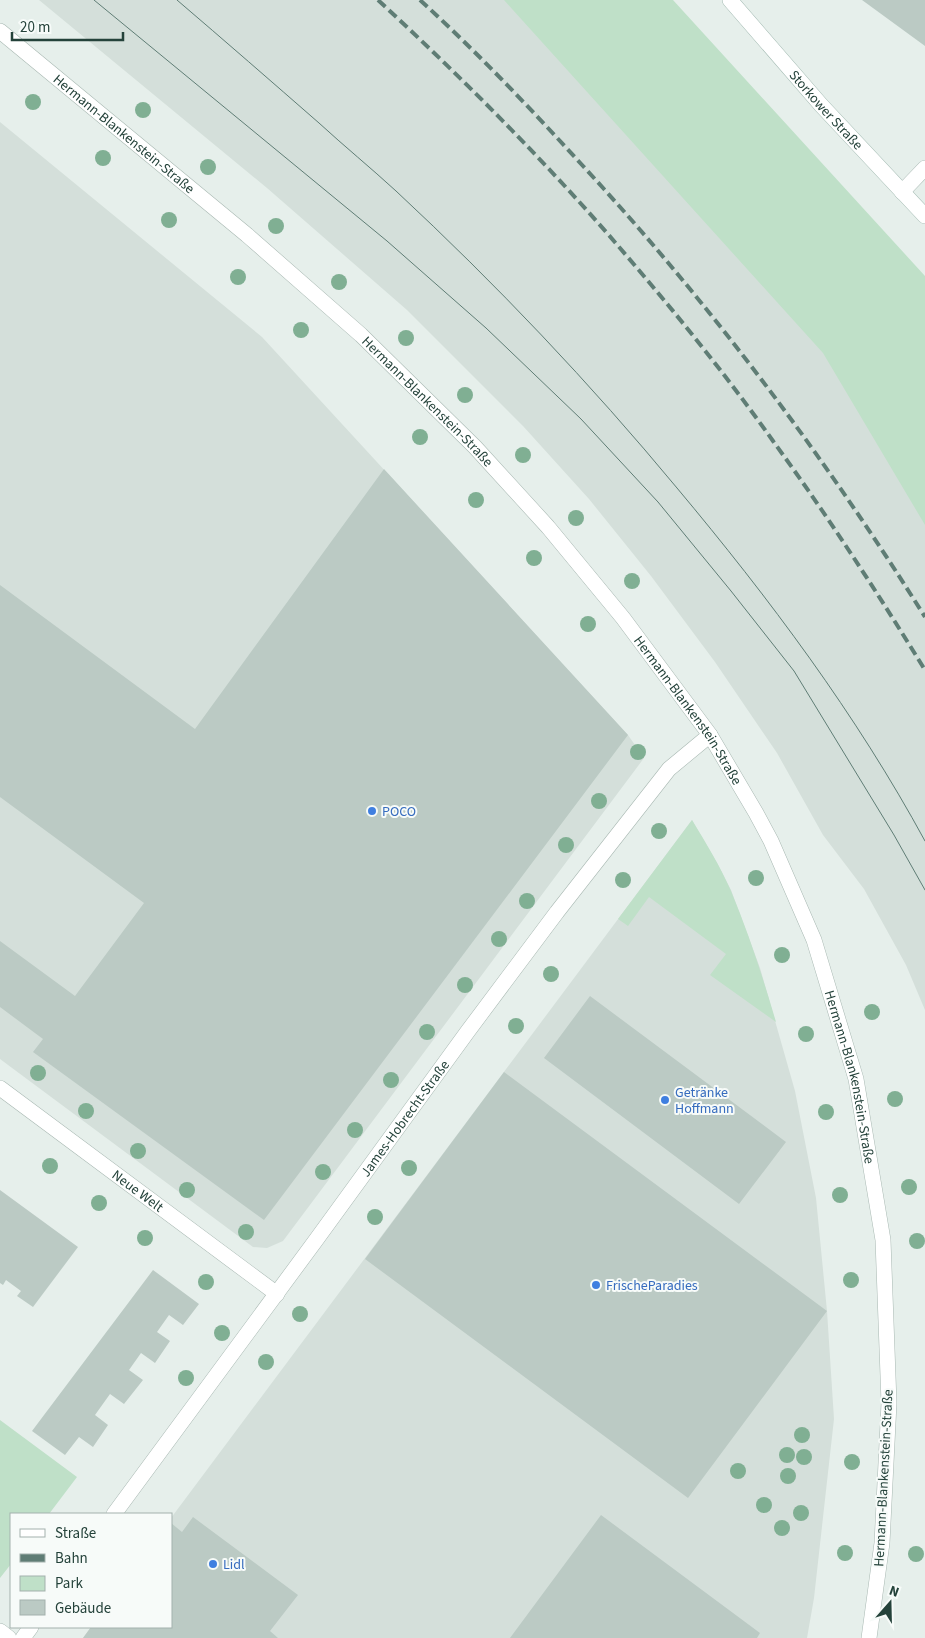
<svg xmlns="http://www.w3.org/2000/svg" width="925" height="1638" font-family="'Source Sans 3',sans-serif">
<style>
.built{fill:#d4dfda}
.green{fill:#bfe0c8}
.building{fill:#bbcac4}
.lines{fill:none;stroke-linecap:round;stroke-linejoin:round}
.service-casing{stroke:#a8b8b2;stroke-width:16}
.minor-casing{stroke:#a8b8b2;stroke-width:16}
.secondary-casing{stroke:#a4bbb3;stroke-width:16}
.service{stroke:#fff;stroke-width:15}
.minor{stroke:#fff;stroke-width:15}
.secondary{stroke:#fff;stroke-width:15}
.tram{stroke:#5f7d75;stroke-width:1}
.rail{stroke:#5f7d75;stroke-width:4;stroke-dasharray:10 5;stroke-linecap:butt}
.tree{fill:#80af93}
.shop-dot{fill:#3f7fe0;stroke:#f7fbf9;stroke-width:2}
.labels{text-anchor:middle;stroke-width:4;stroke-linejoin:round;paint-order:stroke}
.street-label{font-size:14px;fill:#24423a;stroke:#f7fbf9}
.shop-label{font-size:14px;fill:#366cbe;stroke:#f7fbf9;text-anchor:start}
</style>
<rect width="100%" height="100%" fill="#e6efeb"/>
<path class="built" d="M39,0H626L925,355V1010L906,965L864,889L823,835L777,753L715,662L651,576L589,499L523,426L407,310L267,188Z
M0,122L262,337L628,735L644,758L283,1241L267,1248L253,1247L0,1059Z
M692,820L717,863L731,890L760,968L795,1091L816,1198L827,1311L834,1419L814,1598L807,1638H83L91,1627H171V1518Z"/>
<path class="green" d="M504,0H673L925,276V525L823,353Z
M692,820C706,843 720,866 731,891C749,934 763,978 776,1022L710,975L726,954L649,897L628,926L618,919Z
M0,1420L77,1477L49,1514H11V1564L0,1578Z"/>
<path class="building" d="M862,0H925V46Z
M384,469L628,735L264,1220L33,1052L43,1039L0,1007V941L75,996L144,903L0,797V585L195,729Z
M590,996L786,1142L739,1204L544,1058Z
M504,1072L827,1311L688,1498L365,1259Z
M0,1190L78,1247L33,1307L17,1296L21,1291L6,1280L3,1285L0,1283Z
M153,1270L199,1304L183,1325L169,1315L157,1332L170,1341L155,1363L141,1353L129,1370L143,1380L124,1404L110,1394L95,1415L108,1425L93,1447L79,1437L65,1455L32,1431Z
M601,1515L760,1633L757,1638H510Z
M193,1517L298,1595L270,1631L278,1638H83L91,1627H171V1523L182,1532Z"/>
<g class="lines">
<g class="service-casing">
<path id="service" d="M902,192L925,168"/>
</g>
<g class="minor-casing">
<g id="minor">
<path id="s1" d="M0,31L247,235L361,335L475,447L548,527L623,618L710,735L756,813L771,841L814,940L856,1079L883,1240L889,1403L882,1543L869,1638"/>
<path id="s2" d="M0,1088L277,1294"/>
<path id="s3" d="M114,1514L316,1240L468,1031L557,912L669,769L710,735"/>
<path d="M0,1631L9,1638"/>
<path d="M23,1638L31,1627"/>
</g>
</g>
<g class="secondary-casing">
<g id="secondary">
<path id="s4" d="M730,0L821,105L925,216"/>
</g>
</g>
<use href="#service" class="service"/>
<use href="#minor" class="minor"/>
<use href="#secondary" class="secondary"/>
<path class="tram" d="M94,0L387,241L486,328L581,419L658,502L731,591L794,671L894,835L925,890
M177,0C225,41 272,82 319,123C344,146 371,168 396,191C496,284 590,383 677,488C769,598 856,714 925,841"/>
<path class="rail" d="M378,0C458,74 535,151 607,233C665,300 722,369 773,441C827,515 877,592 925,670
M420,0C477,52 531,109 583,166C711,305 825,457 925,617"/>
</g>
<g class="tree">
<circle cx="33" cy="102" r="8"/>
<circle cx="143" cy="110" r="8"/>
<circle cx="103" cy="158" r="8"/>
<circle cx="208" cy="167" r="8"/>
<circle cx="169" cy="220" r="8"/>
<circle cx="276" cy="226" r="8"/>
<circle cx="238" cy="277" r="8"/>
<circle cx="339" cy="282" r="8"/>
<circle cx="301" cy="330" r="8"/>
<circle cx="406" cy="338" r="8"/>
<circle cx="465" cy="395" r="8"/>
<circle cx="420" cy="437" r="8"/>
<circle cx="523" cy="455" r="8"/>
<circle cx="476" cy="500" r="8"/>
<circle cx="576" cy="518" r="8"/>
<circle cx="534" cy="558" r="8"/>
<circle cx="632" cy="581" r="8"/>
<circle cx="588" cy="624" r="8"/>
<circle cx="638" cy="752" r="8"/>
<circle cx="599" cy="801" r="8"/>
<circle cx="659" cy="831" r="8"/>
<circle cx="566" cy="845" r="8"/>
<circle cx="756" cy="878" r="8"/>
<circle cx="623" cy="880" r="8"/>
<circle cx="527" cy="901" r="8"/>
<circle cx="499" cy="939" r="8"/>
<circle cx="782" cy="955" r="8"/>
<circle cx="551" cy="974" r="8"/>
<circle cx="465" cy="985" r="8"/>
<circle cx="872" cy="1012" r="8"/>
<circle cx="516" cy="1026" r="8"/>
<circle cx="427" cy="1032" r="8"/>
<circle cx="806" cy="1034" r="8"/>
<circle cx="38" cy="1073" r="8"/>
<circle cx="391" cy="1080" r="8"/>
<circle cx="895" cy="1099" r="8"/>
<circle cx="86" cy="1111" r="8"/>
<circle cx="826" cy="1112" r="8"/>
<circle cx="355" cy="1130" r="8"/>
<circle cx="138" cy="1151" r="8"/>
<circle cx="50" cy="1166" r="8"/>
<circle cx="409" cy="1168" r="8"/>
<circle cx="323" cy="1172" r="8"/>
<circle cx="909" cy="1187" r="8"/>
<circle cx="187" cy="1190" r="8"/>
<circle cx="840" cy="1195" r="8"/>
<circle cx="99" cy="1203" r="8"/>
<circle cx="375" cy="1217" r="8"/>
<circle cx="246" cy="1232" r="8"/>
<circle cx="145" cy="1238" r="8"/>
<circle cx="917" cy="1241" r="8"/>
<circle cx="851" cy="1280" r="8"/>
<circle cx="206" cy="1282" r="8"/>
<circle cx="300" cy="1314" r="8"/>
<circle cx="222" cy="1333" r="8"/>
<circle cx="266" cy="1362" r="8"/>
<circle cx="186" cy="1378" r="8"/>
<circle cx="802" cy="1435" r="8"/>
<circle cx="787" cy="1455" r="8"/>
<circle cx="804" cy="1457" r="8"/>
<circle cx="852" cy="1462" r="8"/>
<circle cx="738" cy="1471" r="8"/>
<circle cx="788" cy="1476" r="8"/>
<circle cx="764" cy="1505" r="8"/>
<circle cx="801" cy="1513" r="8"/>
<circle cx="782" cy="1528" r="8"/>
<circle cx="845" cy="1553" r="8"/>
<circle cx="916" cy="1554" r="8"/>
</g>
<g class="shop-dot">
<circle cx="372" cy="811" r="5"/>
<circle cx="665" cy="1100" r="5"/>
<circle cx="596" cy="1285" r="5"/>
<circle cx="213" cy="1564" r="5"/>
</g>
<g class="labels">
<g class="street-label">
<text dy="5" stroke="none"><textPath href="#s4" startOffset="146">Storkower Straße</textPath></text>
<text dy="5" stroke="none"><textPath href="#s1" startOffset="161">Hermann-Blankenstein-Straße</textPath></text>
<text dy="5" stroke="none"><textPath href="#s1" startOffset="566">Hermann-Blankenstein-Straße</textPath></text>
<text dy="5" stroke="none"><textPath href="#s1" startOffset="971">Hermann-Blankenstein-Straße</textPath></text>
<text dy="5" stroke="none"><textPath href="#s1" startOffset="1376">Hermann-Blankenstein-Straße</textPath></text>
<text dy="5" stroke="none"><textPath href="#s3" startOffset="491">James-Hobrecht-Straße</textPath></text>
<text dy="5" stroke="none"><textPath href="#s2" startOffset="172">Neue Welt</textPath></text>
<text transform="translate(883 1478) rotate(-87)" y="5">Hermann-Blankenstein-Straße</text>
</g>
<g class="shop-label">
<text x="382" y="816">POCO</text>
<text x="675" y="1097">Getränke<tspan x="675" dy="16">Hoffmann</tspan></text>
<text x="606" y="1290">FrischeParadies</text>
<text x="223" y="1569">Lidl</text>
</g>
</g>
<rect x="10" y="1513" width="162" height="115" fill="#f7fbf9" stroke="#a3b1ad"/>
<rect x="20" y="1529" width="25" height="8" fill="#ffffff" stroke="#a3b1ad"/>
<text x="55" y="1538" font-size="15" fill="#24423a">Straße</text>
<rect x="20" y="1554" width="25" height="8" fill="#5f7d75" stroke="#a3b1ad"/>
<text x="55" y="1563" font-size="15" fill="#24423a">Bahn</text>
<rect x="20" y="1576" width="25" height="15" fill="#bfe0c8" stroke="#a3b1ad"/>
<text x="55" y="1588" font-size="15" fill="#24423a">Park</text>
<rect x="20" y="1600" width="25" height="15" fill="#bbcac4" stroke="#a3b1ad"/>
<text x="55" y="1613" font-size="15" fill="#24423a">Gebäude</text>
<g transform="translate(890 1603) rotate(20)" stroke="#f7fbf9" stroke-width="4" paint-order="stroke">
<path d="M0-4L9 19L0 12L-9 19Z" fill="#24423a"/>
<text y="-8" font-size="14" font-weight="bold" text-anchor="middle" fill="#24423a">N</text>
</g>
<path d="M12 32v8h111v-8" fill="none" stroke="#24423a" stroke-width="2.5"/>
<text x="20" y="32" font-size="15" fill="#24423a" stroke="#f7fbf9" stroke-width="4" paint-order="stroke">20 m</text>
</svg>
